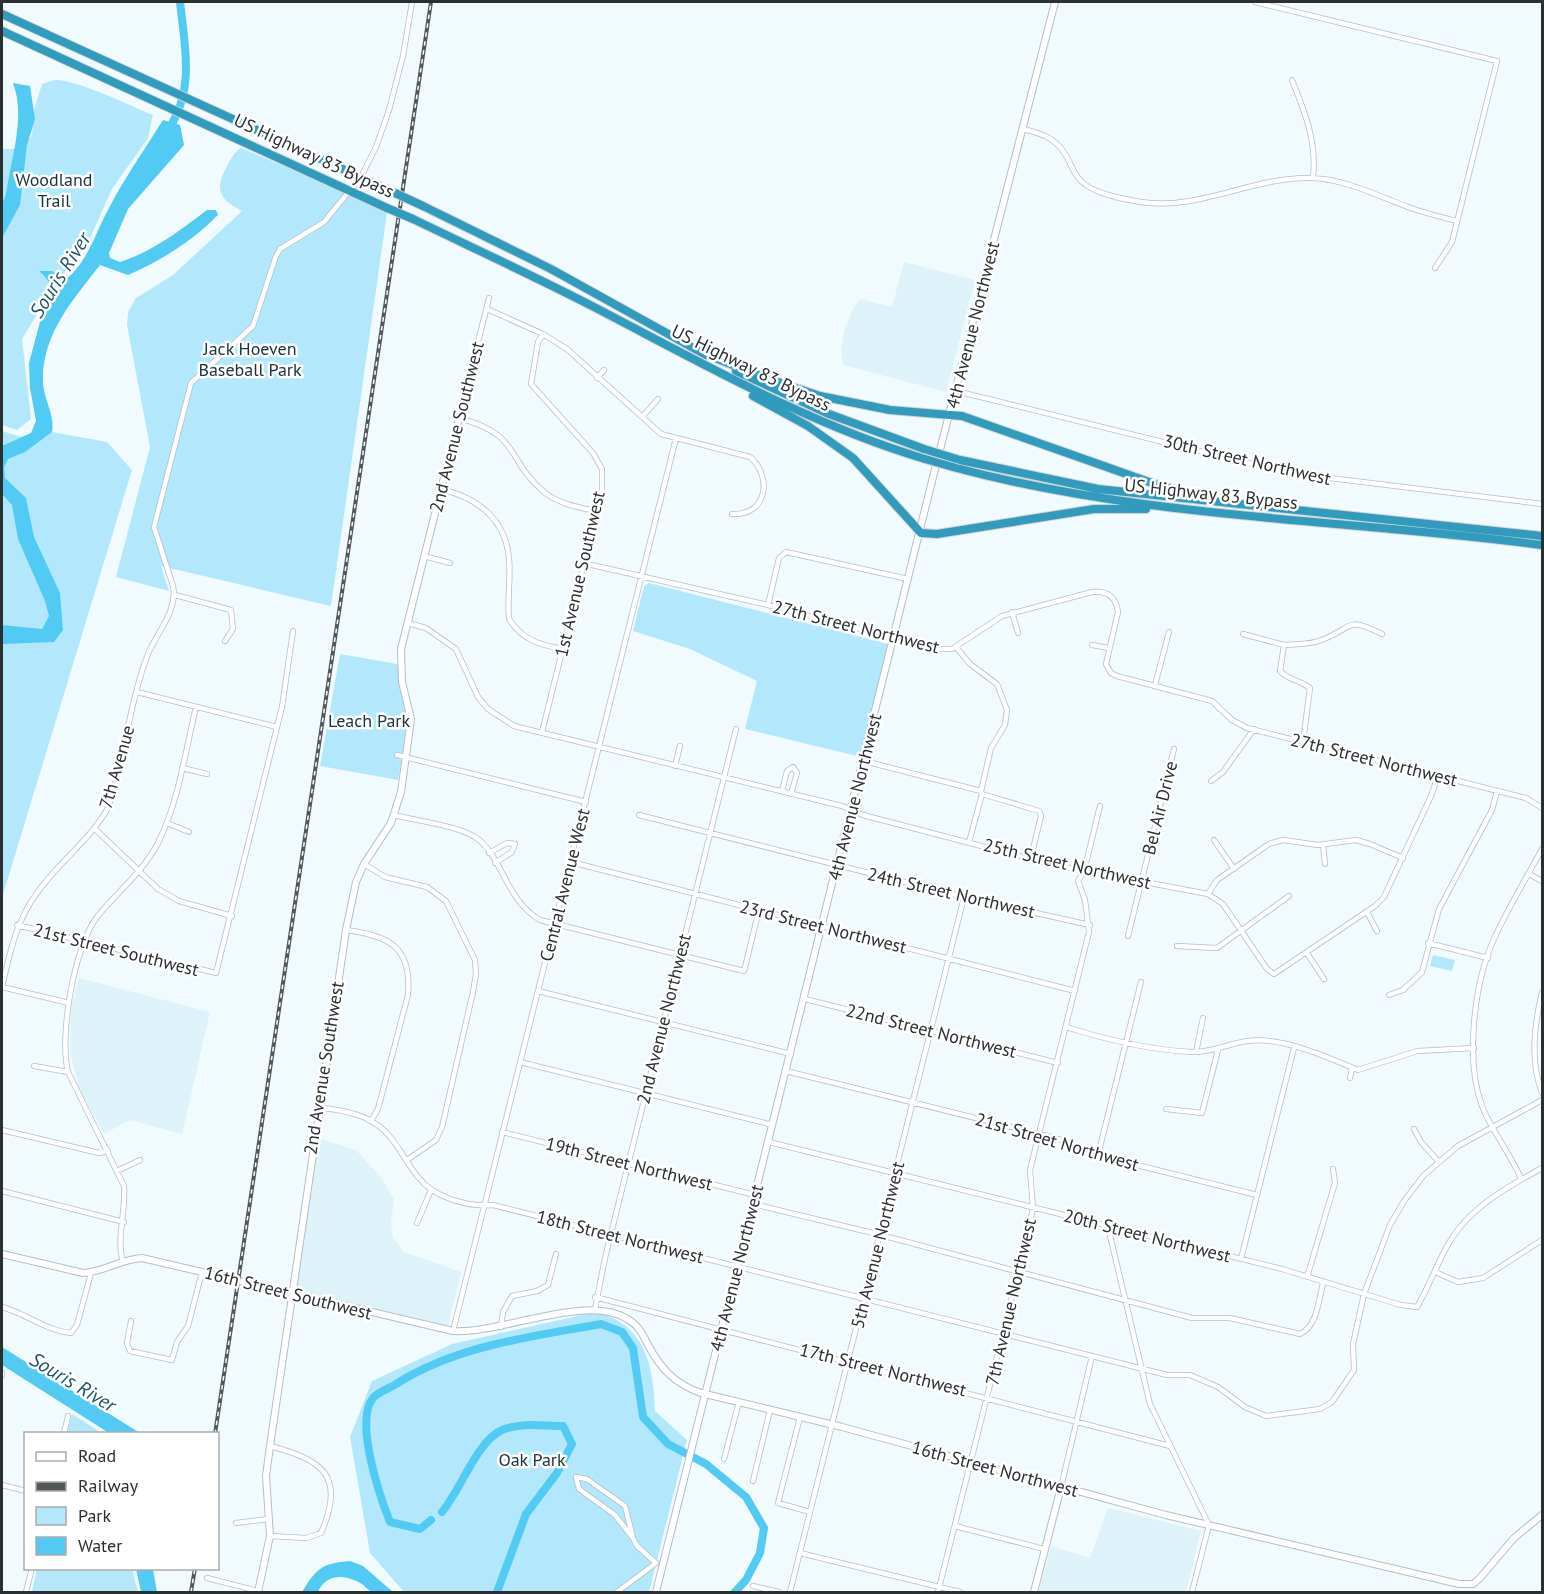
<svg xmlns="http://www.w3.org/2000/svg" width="1544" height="1594" font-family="'PT Sans',sans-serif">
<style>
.built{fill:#def2fa}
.green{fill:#b3e8fc}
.water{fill:#51cbf3}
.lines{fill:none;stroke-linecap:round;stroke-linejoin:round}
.river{stroke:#51cbf3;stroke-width:8}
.street-casing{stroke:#b3bec3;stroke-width:6}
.secondary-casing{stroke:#b3bec3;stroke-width:8}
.highway-casing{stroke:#d4d5d6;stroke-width:10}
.street{stroke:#fff;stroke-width:4.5}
.secondary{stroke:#fff;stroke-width:6}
.highway{stroke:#309bbd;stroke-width:8}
.rail-casing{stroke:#525859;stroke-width:4}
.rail{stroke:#fff;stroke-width:1.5;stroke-dasharray:4.5;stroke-linecap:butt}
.highway-bridge-casing{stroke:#d4d5d6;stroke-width:10;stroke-linecap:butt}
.highway-bridge{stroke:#309bbd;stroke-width:8}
.labels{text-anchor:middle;stroke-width:5;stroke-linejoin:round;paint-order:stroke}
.street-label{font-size:18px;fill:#2a2f30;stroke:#fff}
.park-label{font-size:18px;fill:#1c3138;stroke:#fff}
.water-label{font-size:20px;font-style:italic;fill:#1f5162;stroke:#fff}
</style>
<rect width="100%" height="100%" fill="#f1fbfe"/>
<path class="built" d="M904,262L975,280L946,392L843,365L841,350L845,328L853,309L860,299L892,307Z
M79,978L210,1012L182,1134L130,1120L104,1134L79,1088L70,1053L71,1009Z
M317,1138L356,1150L380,1176L394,1199L391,1223L393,1238L404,1252L461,1272L448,1326L296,1290Z
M1108,1508L1201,1531L1186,1592H1039L1051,1546L1090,1558Z"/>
<path class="green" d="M55,80C78,80 128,105 153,115L148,138L112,189L91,236L48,296L22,339L31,419L17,430L2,425V149H21L32,135L34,110L42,84Z
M241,148L342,190L387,213L331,606L161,566L169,591L116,577L150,447L127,325L128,312L136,298L173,275L242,211C219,199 214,190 227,166C231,159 234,152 241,148Z
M2,431L24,438L52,432L107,442L132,470L2,898Z
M649,583L888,644L861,757L745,729L757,681L690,649L633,631L644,586Z
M340,654L397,664L409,719L398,780L320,766Z
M1433,955L1455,960L1452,971L1430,966Z
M595,1312C645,1323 654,1366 655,1411L687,1440L649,1592H404L370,1553L350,1437L372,1381L452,1344Z
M72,1414L102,1433H67Z
M37,1568L132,1569L138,1592H32Z"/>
<path class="water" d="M13,83L30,86L35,119L27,145L20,205L2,238V204L6,194C11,158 26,117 13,83Z
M163,120L180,125L184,145L128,209L109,253L110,258L120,262C152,252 181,230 207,210H216L218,215C192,241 161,261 128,275L100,265C73,300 41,335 43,383C44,400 55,415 52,432L25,452L8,459L4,467L5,478L26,498L34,537L60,593L63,630L54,642L2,644V625L42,629L49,616L45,601L18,539L12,505L2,494V446L31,433L36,421L30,388L29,363L40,322L58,292C50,286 48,278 39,271H52L66,279C88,262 96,231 109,208C125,177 145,149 163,120Z
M2,1347L140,1433H109L2,1365Z
M350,1561L363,1566L393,1592C387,1593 380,1594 374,1592C369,1592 366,1587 362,1584C346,1574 326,1573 318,1592H302C316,1569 322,1563 350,1561Z
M136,1569H153L157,1592H141Z"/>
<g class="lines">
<path class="river" d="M168,130C195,90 185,47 180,2
M442,1512C460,1491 477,1441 502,1430C521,1422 543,1426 563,1426L572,1444L557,1473L526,1514L497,1592
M431,1520L420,1529L390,1522C380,1497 354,1421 373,1398C378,1392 390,1388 396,1384C458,1345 530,1337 601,1324L622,1332L633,1348L643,1417L668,1444L706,1464L746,1497L764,1528L760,1553L746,1580L735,1592"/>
<g class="street-casing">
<path id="street" d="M1255,2L1497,61L1452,242L1435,268
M1292,80C1305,113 1317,141 1313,178
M1023,129C1045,134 1059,140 1069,161C1072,168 1076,176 1081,181C1094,194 1123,199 1141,202C1200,211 1254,176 1312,178C1345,179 1378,196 1408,207C1424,213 1441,217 1457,221
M489,298L459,418C522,435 505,459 544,492C559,504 577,507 596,511
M487,309L543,334L567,349L661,434L750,457C773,477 767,516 732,514
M597,378L604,370
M956,391L1289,473L1542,504
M642,417L658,399
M441,489C477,498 505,518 509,558C511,578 507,599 509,619C522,640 540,645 563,649
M424,556L450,563
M583,563L768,605L936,649H952L1002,616L1092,592C1107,590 1116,597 1118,612L1106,664L1111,673L1117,676L1212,701L1232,720L1247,728L1526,798L1542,808
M175,595L231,610L233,629L225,641
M768,605L779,558L786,552L908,579
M1012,612L1018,633
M408,623L426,628L456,649L478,697L488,709L514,726L842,806L863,815L1054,865L1208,894L1223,904L1267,969L1274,974L1375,906L1384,897L1431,796L1438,776
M1243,634L1284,645L1280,671C1288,680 1300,680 1310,688L1303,742
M1092,645L1109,648
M1284,645C1296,644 1309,645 1322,640C1354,628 1345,615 1382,634
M956,647L970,664L997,684L1007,710L1005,725L991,748L981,791
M1155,685L1169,632
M137,692L277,727
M542,732L602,491V469L593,453L531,384L538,342L543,334
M397,755L586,802
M864,761L981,791L982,794L1039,811L1041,816L1033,849L1026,858
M675,766L680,746
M182,768L207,774
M1211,781L1223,772L1254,729
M782,791L787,771L793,767L797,773L791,794
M394,815C417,821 455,825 475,837C502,854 505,900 540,920L744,971L759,910
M639,815L964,897L1090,925
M167,823L189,832
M94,828L158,889L179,901L232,916
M1214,840L1234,869
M969,842L982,794
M1323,845L1325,864
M489,853L507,843L515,844L512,852L495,863
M571,862L1075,991
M364,864L385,877L427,887L446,901L475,960L476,974L473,992L442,1127L436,1140L407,1160
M1529,874L1542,881
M1208,894L1217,880L1269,844L1283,840L1318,845L1356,840L1370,844L1403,858
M1367,912L1377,931
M17,925L216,973L282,707L293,631
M346,930C390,936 412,947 408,995L378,1109L371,1121
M1128,936L1174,749
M1428,943L1488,958
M1177,946L1217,948L1289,896
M1307,953L1324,979
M2,987C10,953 16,921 37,893C58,863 90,840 108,808C125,758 129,703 148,654C157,632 178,611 173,586L154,527L191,383L253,326L276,256L280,249L324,222L361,177L376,147L389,110L403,56L412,2
M2,987L69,1003
M538,991L791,1054
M1542,992C1534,1026 1530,1060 1542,1093
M1389,995L1403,990L1422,972L1439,909L1492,810L1497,791
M805,999L1058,1063
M1066,1027C1107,1040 1150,1050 1193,1052C1213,1052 1228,1044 1247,1041C1280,1036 1328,1057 1358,1070L1417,1051L1474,1048
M1196,1052L1203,1018
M520,1062L773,1125
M34,1066L68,1072
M786,1071L1040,1134L1065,1141L1089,1153L1257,1195
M1350,1078L1352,1068
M318,1107C336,1110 356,1112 371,1121C394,1133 403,1159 418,1177C434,1198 468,1207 493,1205L1167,1375H1190L1218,1387L1245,1407L1266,1416L1320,1409L1332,1402L1354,1370L1353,1344L1364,1294L1390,1225L1404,1201L1424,1175L1458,1146L1542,1100
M1166,1109L1202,1113L1218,1050
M1414,1129L1421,1142L1439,1162
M2,1130L99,1153L108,1151
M502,1132L755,1195
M769,1142L1282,1269L1401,1305L1417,1307C1428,1288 1436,1267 1446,1248C1467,1209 1505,1188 1542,1168
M1098,1155L1141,982
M117,1171L140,1160
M1521,1179C1511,1154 1492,1132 1482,1106C1465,1060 1474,983 1494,939C1508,908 1526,879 1542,849
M2,1191L124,1222
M753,1204L881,1235L1192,1318H1230L1300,1334C1317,1327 1319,1299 1323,1283
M417,1223L431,1190
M1108,1227L1150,1404L1209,1525L1192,1592
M1241,1259L1294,1048
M123,1262C116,1239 126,1212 124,1186L68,1072C59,1036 74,947 97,917C117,892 143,872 158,843C179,801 185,752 196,707
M1435,1272L1458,1282L1483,1278L1542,1240
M1307,1277L1335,1183L1333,1169
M595,1297L1170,1446
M2,1307C25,1313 47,1331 71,1333L77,1325L91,1273
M595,1309L605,1258L736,729
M131,1321L127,1343L130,1351L172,1360L177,1342L188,1326L202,1272
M501,1327L503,1312L512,1296L537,1291L548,1285L556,1254
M453,1331L676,438
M2,1376V1373
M800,1417L778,1503L810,1512
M64,1434L68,1416
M724,1459L739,1402
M576,1477L587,1479L625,1506L633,1538L615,1515L579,1489Z
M753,1481L770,1410
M2,1485L26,1491
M1061,1487L1092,1356
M236,1523L269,1519
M955,1526L1044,1549
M270,1536L306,1538L321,1533C346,1476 323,1460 270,1446
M633,1538L637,1546L656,1563
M800,1553L960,1592
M207,1578L258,1591
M753,1586L779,1592
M26,1592L32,1568
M617,1592L656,1563
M790,1592L964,897
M938,1592L1027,1237L1033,1208L1030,1170L1089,932L1085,900L1078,881L1084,871L1100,806"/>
</g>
<g class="secondary-casing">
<path id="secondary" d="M2,1254L83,1273C104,1272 121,1259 142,1258L453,1331C503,1334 588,1292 629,1320C639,1326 643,1335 648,1345C661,1369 675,1384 701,1393L842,1427L1166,1515L1459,1584H1473L1479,1579L1514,1538L1542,1515
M258,1592L270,1536L266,1476L270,1446L346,930L356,882L364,864L391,823L401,792L411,719L402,682L401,649L459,418
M656,1592L935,469L1055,2
M1034,1592L1061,1487"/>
</g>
<g class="highway-casing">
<path id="highway" d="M2,14L382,187
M2,31L387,208
M423,206L551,269L706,355
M413,219C473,248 534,276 594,307C702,363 808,424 925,459
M703,353L760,376L820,396L890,410L962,416L1152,483L1199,496
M736,371L829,414L924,449
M753,396L808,426L853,458L921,533L937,534L1094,509H1146
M960,460L1098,489L1542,536
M953,467C1145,519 1346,519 1542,545"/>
</g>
<use href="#street" class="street"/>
<use href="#secondary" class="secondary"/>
<use href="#highway" class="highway"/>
<g class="rail-casing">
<path id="rail" d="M215,1434L431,2
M191,1592L195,1568"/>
</g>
<use href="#rail" class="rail"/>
<g class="highway-bridge-casing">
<path id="highway-bridge" d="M382,187L423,206
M387,208L413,219
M924,449L960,460
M925,459L953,467"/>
</g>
<use href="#highway-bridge" class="highway-bridge"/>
</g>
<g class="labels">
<g class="street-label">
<text transform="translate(314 156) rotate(25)" y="6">US Highway 83 Bypass</text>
<text transform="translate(973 325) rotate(-76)" y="6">4th Avenue Northwest</text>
<text transform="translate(751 368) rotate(26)" y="6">US Highway 83 Bypass</text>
<text transform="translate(457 427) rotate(-76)" y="6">2nd Avenue Southwest</text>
<text transform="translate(1247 460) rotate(13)" y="6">30th Street Northwest</text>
<text transform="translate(1211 494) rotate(6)" y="6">US Highway 83 Bypass</text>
<text transform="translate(580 574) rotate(-77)" y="6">1st Avenue Southwest</text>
<text transform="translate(856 627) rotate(14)" y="6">27th Street Northwest</text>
<text transform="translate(1374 760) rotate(14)" y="6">27th Street Northwest</text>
<text transform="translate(117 767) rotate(-74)" y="6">7th Avenue</text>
<text transform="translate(855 797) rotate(-76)" y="6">4th Avenue Northwest</text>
<text transform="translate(1160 808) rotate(-76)" y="6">Bel Air Drive</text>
<text transform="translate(1067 864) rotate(13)" y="6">25th Street Northwest</text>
<text transform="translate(565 885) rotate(-76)" y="6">Central Avenue West</text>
<text transform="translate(951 893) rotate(13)" y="6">24th Street Northwest</text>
<text transform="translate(823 927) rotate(14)" y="6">23rd Street Northwest</text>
<text transform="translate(116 950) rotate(14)" y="6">21st Street Southwest</text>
<text transform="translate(664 1019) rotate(-76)" y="6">2nd Avenue Northwest</text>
<text transform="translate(931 1031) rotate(14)" y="6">22nd Street Northwest</text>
<text transform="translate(324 1068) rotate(-81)" y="6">2nd Avenue Southwest</text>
<text transform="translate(1057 1142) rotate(16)" y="6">21st Street Northwest</text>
<text transform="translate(629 1164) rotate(14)" y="6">19th Street Northwest</text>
<text transform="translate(1147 1236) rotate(14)" y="6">20th Street Northwest</text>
<text transform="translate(620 1237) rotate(14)" y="6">18th Street Northwest</text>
<text transform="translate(878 1245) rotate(-76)" y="6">5th Avenue Northwest</text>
<text transform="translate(737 1268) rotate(-76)" y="6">4th Avenue Northwest</text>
<text transform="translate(288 1293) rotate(14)" y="6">16th Street Southwest</text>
<text transform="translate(1011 1302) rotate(-77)" y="6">7th Avenue Northwest</text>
<text transform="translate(883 1370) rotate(14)" y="6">17th Street Northwest</text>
<text transform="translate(995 1469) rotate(15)" y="6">16th Street Northwest</text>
</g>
<g class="park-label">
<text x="54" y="186">Woodland<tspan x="54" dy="21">Trail</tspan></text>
<text x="250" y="355">Jack Hoeven<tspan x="250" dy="21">Baseball Park</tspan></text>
<text x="369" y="727">Leach Park</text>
<text x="532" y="1466">Oak Park</text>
</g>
<g class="water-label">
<text transform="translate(60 275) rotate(-58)" y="7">Souris River</text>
<text transform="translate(73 1382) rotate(31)" y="7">Souris River</text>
</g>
</g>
<rect width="1544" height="1594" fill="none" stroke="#2a2f30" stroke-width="6"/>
<rect x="24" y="1432" width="195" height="138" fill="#ffffff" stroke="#aaacac" stroke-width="1.5"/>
<rect x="36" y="1452" width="30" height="9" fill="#ffffff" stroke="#aaacac" stroke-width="1.5"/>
<text x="78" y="1462" font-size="18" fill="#2a2f30">Road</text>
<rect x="36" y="1482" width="30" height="9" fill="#525859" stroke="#aaacac" stroke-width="1.5"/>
<text x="78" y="1492" font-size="18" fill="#2a2f30">Railway</text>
<rect x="36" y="1507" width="30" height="18" fill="#b3e8fc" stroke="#aaacac" stroke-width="1.5"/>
<text x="78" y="1522" font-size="18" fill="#2a2f30">Park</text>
<rect x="36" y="1537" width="30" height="18" fill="#51cbf3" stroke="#aaacac" stroke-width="1.5"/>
<text x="78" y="1552" font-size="18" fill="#2a2f30">Water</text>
</svg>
